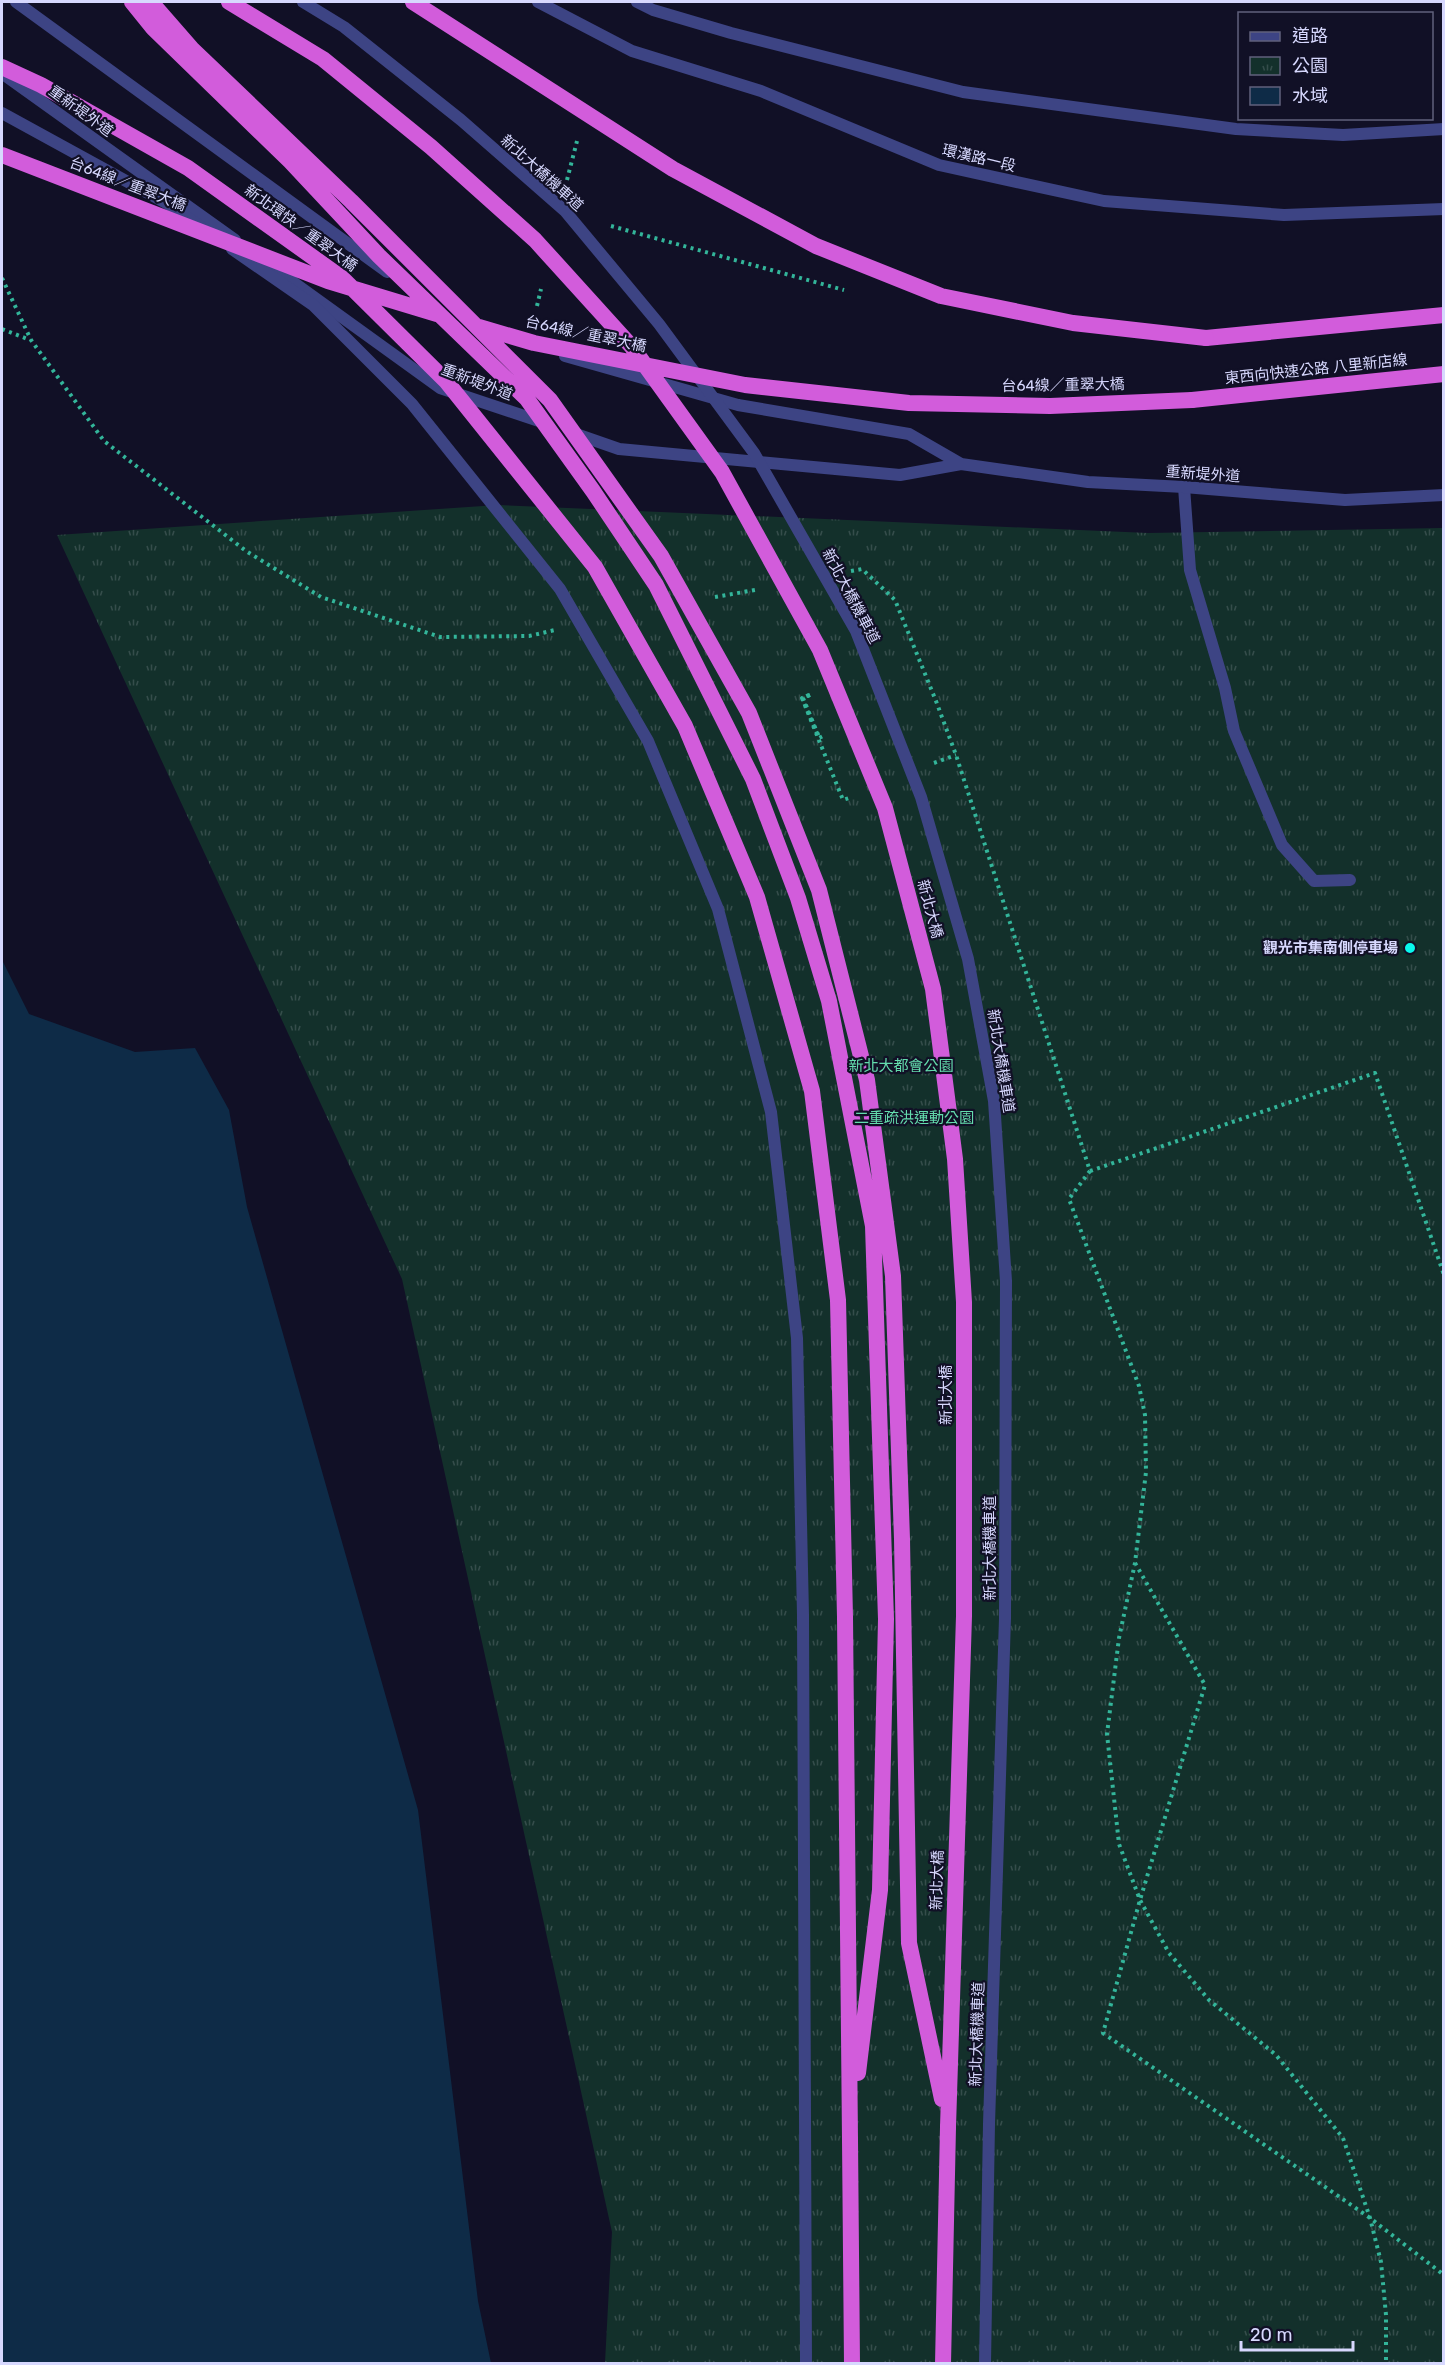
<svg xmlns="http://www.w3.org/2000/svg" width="1445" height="2365" font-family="Rubik,'Noto Sans TC',sans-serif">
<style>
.park{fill:url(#park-tufts)}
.water{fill:#0e2b47}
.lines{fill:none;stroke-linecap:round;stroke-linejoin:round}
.path{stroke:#33b59a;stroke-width:4;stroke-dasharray:3 4.5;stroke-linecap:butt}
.service{stroke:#3d4484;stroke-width:12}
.tertiary{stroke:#3d4484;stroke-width:12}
.trunk{stroke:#d25cdb;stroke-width:16}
.path-bridge{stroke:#33b59a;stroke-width:4;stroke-dasharray:3 4.5;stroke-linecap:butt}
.minor-bridge{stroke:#3d4484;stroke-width:12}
.trunk-bridge{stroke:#d25cdb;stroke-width:16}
.poi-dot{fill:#09f7ec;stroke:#111026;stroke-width:2}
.labels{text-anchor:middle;stroke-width:4.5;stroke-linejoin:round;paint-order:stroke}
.street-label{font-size:15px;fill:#d7d8fe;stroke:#111026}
.poi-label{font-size:15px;font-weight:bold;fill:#d7d8fe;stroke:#111026;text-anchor:end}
.park-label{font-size:15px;fill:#64dcad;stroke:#111026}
</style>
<defs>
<pattern id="park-tufts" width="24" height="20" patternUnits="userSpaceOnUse" patternTransform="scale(1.5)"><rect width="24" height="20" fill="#13302b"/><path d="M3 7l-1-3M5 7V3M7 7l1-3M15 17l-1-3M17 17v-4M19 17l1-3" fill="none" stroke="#354d4b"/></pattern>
</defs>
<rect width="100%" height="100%" fill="#111026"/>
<path class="park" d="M498,505L1148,533L1443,528V2363H605L612,2232L402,1279L57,535Z"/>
<path class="water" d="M2,960L29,1014L135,1052L195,1048L229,1110L247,1207L418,1810L478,2301L491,2363H2Z"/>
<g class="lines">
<path class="path" d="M567,180L577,141
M611,226L844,290
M2,278L31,340L104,441L246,551L321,597L440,637L529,636L555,630
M537,306L541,289
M2,329L30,340
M851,571L862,569L895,600L936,701L956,755L1090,1171L1069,1199L1139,1386L1145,1415L1146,1472L1135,1563L1119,1638L1107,1734L1119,1844L1140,1900L1169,1953L1209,2000L1276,2055L1343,2138L1370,2218L1381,2262L1386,2315V2364
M715,597L755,590
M809,695L802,698L843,800L852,797
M810,695L802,698L819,738L825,735
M934,763L956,755
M1090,1171L1375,1073L1444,1275
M1135,1563L1205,1685L1140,1900L1103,2033L1370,2218L1444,2275"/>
<path class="service" d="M1184,487L1190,570L1225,688L1234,731L1282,845L1314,881L1350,880"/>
<path class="tertiary" d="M16,2L387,272
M538,2L632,51L761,91L939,165L1104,201L1284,215L1444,209
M637,2L653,10L731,33L963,92L1236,129L1343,135L1444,129
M3,74L235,240
M264,261L440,388L545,423
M565,356L738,405L909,434L961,464
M573,433L619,449L900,475L961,464L1088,482L1184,487L1345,500L1444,495"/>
<path class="trunk" d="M1206,338L1444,315
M1192,400L1444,374
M850,2140L852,2364
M943,2364L948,2127"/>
<path class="path-bridge" d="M810,695L803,698L819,737"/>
<path class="minor-bridge" d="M303,2L344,27L461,120L565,211L659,324L754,453L856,631L921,797L968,959L994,1101L1006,1281L1005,1618L989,2124L985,2364
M2,113L168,204L201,227
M232,249L313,305L412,404L560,589L648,741L718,909L771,1112L797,1338L803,1615L806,2364"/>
<path class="trunk-bridge" d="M132,2L153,28L290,161L379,256L527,399L593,491L656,585L753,779L798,898L829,1001L873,1226L886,1619L880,1890L858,2073
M151,2L192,49L351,201L550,400L661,556L749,713L819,890L867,1080L893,1276L902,1539L909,1943L942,2099
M229,2L323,59L431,147L535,240L632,347L722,472L820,650L885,808L933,989L955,1159L964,1302V1616L948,2127
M413,2L673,169L816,246L941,296L1073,323L1206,338
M2,67L41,85L188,168L342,278L446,381L595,567L685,726L757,897L812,1091L838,1300L845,1617L850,2140
M2,155L328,281L437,314
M479,327L534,343L745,385L909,403L1050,406L1192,400"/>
</g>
<circle class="poi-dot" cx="1410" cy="948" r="6"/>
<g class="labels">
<g class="street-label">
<text transform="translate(81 111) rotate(36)" y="5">重新堤外道</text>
<text transform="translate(979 158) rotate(13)" y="5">環漢路一段</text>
<text transform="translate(542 173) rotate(42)" y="5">新北大橋機車道</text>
<text transform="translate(128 184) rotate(21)" y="5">台64線／重翠大橋</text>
<text transform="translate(301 228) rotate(36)" y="5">新北環快／重翠大橋</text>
<text transform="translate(586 334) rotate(12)" y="5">台64線／重翠大橋</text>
<text transform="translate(1316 369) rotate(-6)" y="5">東西向快速公路 八里新店線</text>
<text transform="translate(477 382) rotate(21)" y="5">重新堤外道</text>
<text transform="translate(1063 385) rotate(-1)" y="5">台64線／重翠大橋</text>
<text transform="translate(1203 474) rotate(4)" y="5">重新堤外道</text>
<text transform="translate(851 596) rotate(62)" y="5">新北大橋機車道</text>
<text transform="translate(930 909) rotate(75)" y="5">新北大橋</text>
<text transform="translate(1001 1061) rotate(81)" y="5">新北大橋機車道</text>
<text transform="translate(946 1395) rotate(-90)" y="5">新北大橋</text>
<text transform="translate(990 1548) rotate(-90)" y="5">新北大橋機車道</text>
<text transform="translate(937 1880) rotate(-88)" y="5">新北大橋</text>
<text transform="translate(977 2034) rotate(-88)" y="5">新北大橋機車道</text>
</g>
<g class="poi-label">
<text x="1398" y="953">觀光市集南側停車場</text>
</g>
<g class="park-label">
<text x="901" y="1071">新北大都會公園</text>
<text x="914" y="1123">二重疏洪運動公園</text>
</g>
</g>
<rect width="1445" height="2365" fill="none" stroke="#d7d8fe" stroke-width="6"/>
<rect x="1238" y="12" width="195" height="108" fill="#111026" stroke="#60607c" stroke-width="1.5"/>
<rect x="1250" y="32" width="30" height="9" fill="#3d4484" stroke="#60607c" stroke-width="1.5"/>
<text x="1292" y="42" font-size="18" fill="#d7d8fe">道路</text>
<rect x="1250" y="57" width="30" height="18" fill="url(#park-tufts)" stroke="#60607c" stroke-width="1.5"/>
<text x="1292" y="72" font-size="18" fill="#d7d8fe">公園</text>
<rect x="1250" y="87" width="30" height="18" fill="#0e2b47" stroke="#60607c" stroke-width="1.5"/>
<text x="1292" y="102" font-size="18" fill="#d7d8fe">水域</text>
<path d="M1241 2341v9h112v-9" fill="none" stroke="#d7d8fe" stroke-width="3"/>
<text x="1250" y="2341" font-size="18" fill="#d7d8fe" stroke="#111026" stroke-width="4.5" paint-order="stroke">20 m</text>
</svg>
